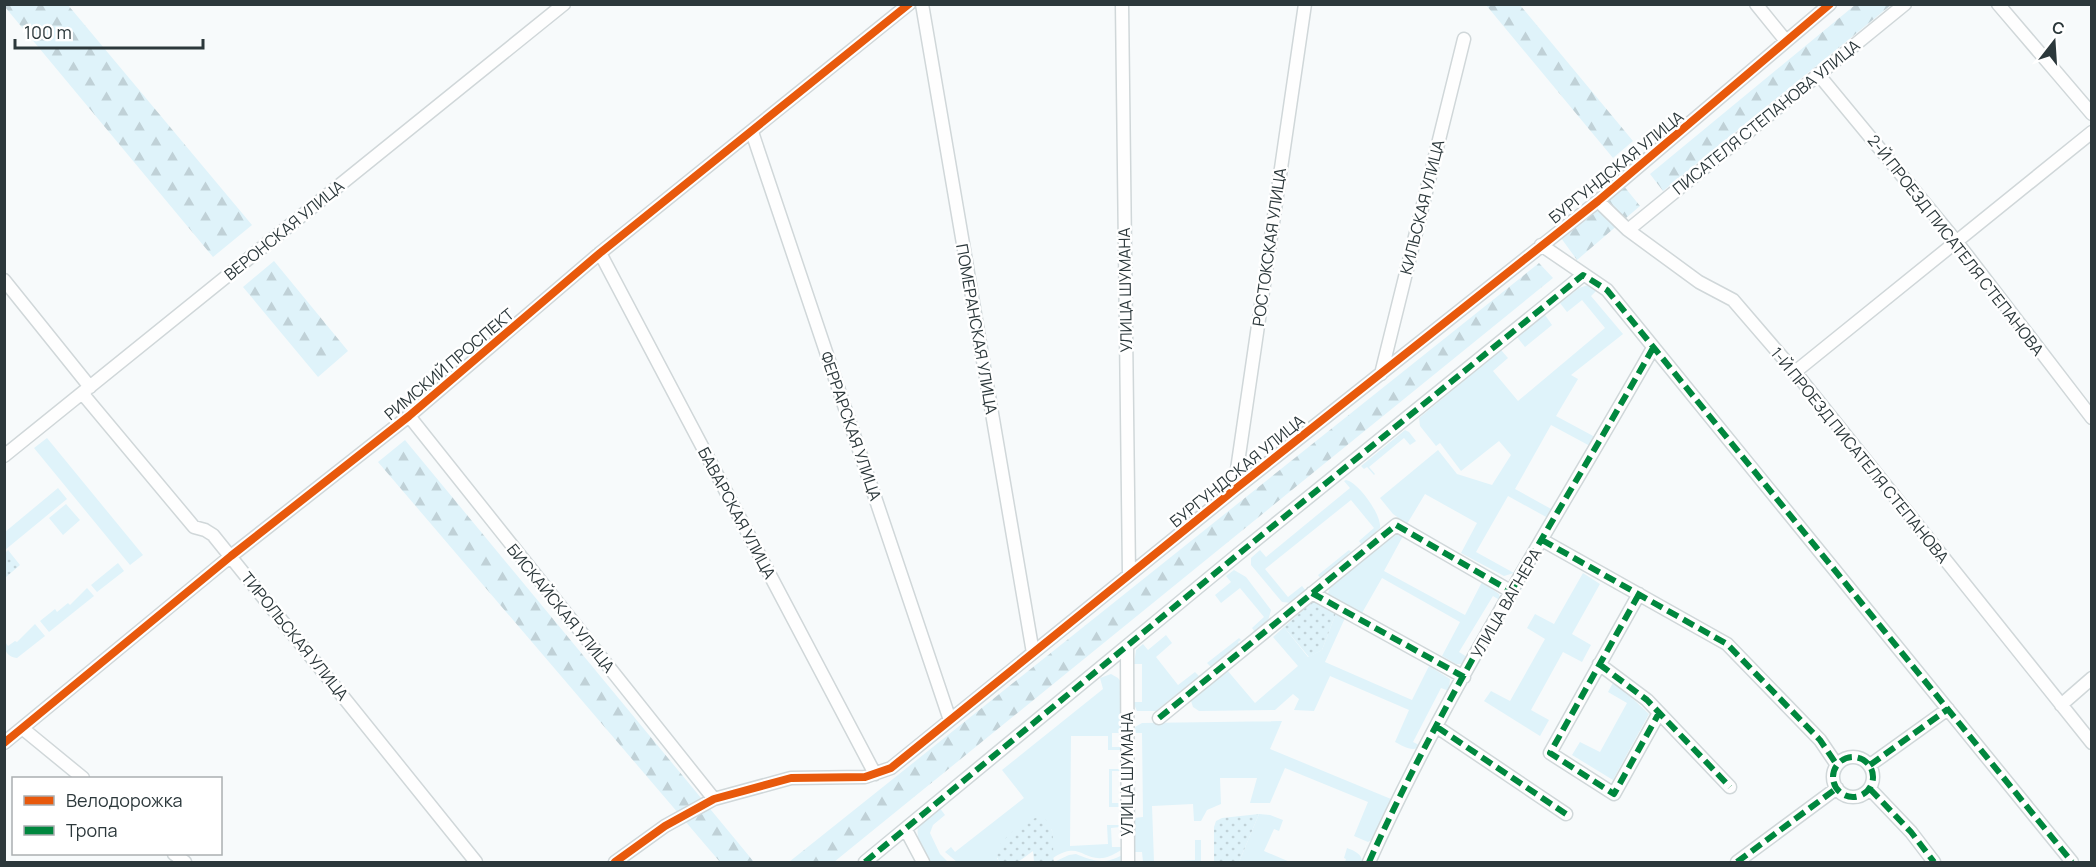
<svg xmlns="http://www.w3.org/2000/svg" width="2096" height="867" font-family="Manrope,sans-serif">
<style>
.green{fill:#dff3fa}
.forest{fill:url(#forest-firs)}
.park{fill:url(#park-dots)}
.lines{fill:none;stroke-linecap:round;stroke-linejoin:round}
.minor-casing{stroke:#d0d7d9;stroke-width:15}
.minor{stroke:#fefefe;stroke-width:12}
.quiet{stroke:#00873e;stroke-width:6;stroke-dasharray:12 6;stroke-linecap:butt}
.cycleway-casing{stroke:#fff;stroke-width:11}
.cycleway{stroke:#e8590c;stroke-width:8}
.labels{text-anchor:middle;stroke-width:5;stroke-linejoin:round;paint-order:stroke}
.street-label{font-size:16px;fill:#2c383b;stroke:#fff}
</style>
<defs>
<pattern id="forest-firs" width="22" height="20" patternUnits="userSpaceOnUse" patternTransform="scale(1.5)"><rect width="22" height="20" fill="#dff3fa"/><path d="M5 1l3.5 6h-7zM16 11l3.5 6h-7z" fill="#c0d1d7"/></pattern>
<pattern id="park-dots" width="8" height="8" patternUnits="userSpaceOnUse" patternTransform="scale(1.5)"><rect width="8" height="8" fill="#dff3fa"/><path d="M2 2h.1M6 6h.1" fill="none" stroke="#c0d1d7" stroke-width="1.8" stroke-linecap="round"/></pattern>
</defs>
<rect width="100%" height="100%" fill="#f7fafb"/>
<path class="green" d="M1588,285L1598,289L1591,296L1623,334L1571,375L1578,379L1556,416L1595,437L1590,446L1551,425L1515,489L1553,510L1548,518L1508,496L1476,552L1514,573L1504,576L1461,553L1477,523L1425,494L1407,524L1393,514L1380,498L1438,450L1457,474L1492,485L1511,455L1499,441L1461,471L1440,443L1436,446L1420,426L1419,418L1501,350L1508,358L1493,371L1518,401L1605,328L1582,300L1567,312L1560,303L1579,288Z
M1545,315L1552,325L1525,347L1517,337Z
M1405,430L1409,432L1416,441L1410,445L1404,438L1369,467L1375,474L1374,475L1367,467L1364,469L1361,466Z
M47,438L143,555L130,565L34,448Z
M1346,480C1358,482 1382,515 1380,528L1362,545L1359,541L1374,528L1351,500L1265,569L1288,597L1302,586L1306,591L1292,603L1282,602L1251,565V558L1260,550L1266,557L1350,488L1344,481Z
M58,488L67,499L5,550V532Z
M66,504L80,520L63,535L49,518Z
M1397,533L1403,536L1384,571L1465,615L1482,582L1499,594L1501,601L1493,596L1459,652L1467,657L1462,664H1456L1442,656L1460,622L1382,578L1362,613L1328,594L1330,586Z
M1349,550L1351,552L1348,554L1349,556L1321,579L1318,575Z
M118,563L124,571L97,592L91,585Z
M1234,570L1246,577L1271,610L1268,621L1255,632L1252,628L1264,617L1240,588L1221,603L1215,595L1231,582L1226,576Z
M1583,573L1600,584L1572,634L1591,645L1582,662L1563,652L1531,710L1549,720L1540,736L1484,701L1491,691L1510,701L1545,639L1527,628L1535,614L1554,624Z
M87,588L94,596L49,632L40,621L55,609L57,612L68,603L70,605Z
M1336,613L1345,618L1325,662L1412,700L1429,666L1450,679L1449,691L1441,688L1413,742L1421,746C1413,753 1403,746 1395,742L1409,710L1330,676L1314,711L1294,710L1299,699L1293,694L1275,710L1199,711L1193,707L1191,701L1193,698L1227,670L1255,703L1298,666L1273,637L1284,627L1308,657L1322,650Z
M35,624L45,636L17,658C7,657 4,651 5,642L8,646L15,641L17,642Z
M1166,635L1172,643L1156,657L1178,685L1195,672L1199,676L1156,711H1137L1133,702H1142V664H1134L1136,650L1143,644L1148,650Z
M1239,638L1241,640L1238,642L1239,644L1211,667L1207,663Z
M1111,674L1118,678L1121,682V733H1112V747H1121V750H1108V736H1071L1070,846L1108,844L1107,825H1119L1120,827L1111,828L1112,847H1121V850C1116,853 1110,857 1103,858C1081,860 1080,841 1053,858L1052,829L997,858L999,862H957L945,852L951,847L955,852L1024,798L1002,770L1103,689L1100,678Z
M1614,681L1649,714L1613,780L1572,755L1580,742L1600,752L1627,703L1608,692Z
M1282,721L1270,749L1391,799L1374,839L1368,842L1354,836L1368,802L1285,768L1270,803H1250L1257,778H1220L1221,804L1207,810L1201,821H1194L1193,804L1152,806L1154,862L1195,860V840H1201V862H1143L1142,852H1134L1133,818L1143,817L1142,733H1133L1135,727L1142,723Z
M1109,769H1121V771H1112V803H1121L1122,807H1109Z
M939,807L945,815L933,825L930,833L940,854L948,862H930C923,850 914,838 919,824Z
M1259,814L1270,815L1283,820L1279,831L1274,829L1264,851L1290,862H1239Z
M1347,848C1355,851 1362,854 1362,862H1345L1346,859L1344,858Z
M1076,854C1093,861 1105,865 1122,855V862H1054L1069,855Z"/>
<path class="forest" d="M4,5H68L252,225L213,257L5,7Z
M1486,5H1520L1633,141L1613,158Z
M1855,5H1891L1663,191L1650,174Z
M1623,185L1640,206L1577,260L1561,238Z
M274,261L348,351L318,377L243,287Z
M1539,263L1553,278L834,862H789Z
M405,440L754,862H720L378,462Z"/>
<path class="park" d="M8,550L20,565L5,578V553Z
M1311,603H1317L1336,613L1322,650L1309,657L1284,627Z
M1259,814L1239,862H1214V827L1216,821L1222,818Z
M1038,817C1059,820 1051,847 1054,862H1034L1033,851L1018,862H999L996,853C1000,838 1024,822 1038,817Z"/>
<g class="lines">
<g class="minor-casing">
<path id="minor" d="M922,4L1033,653
M1122,4L1129,575
M1756,4L1786,41
M1998,4L2092,114
M1818,74L1956,241L2092,418
M752,132L950,720
M1598,201L1628,230L1699,282L1733,300L1795,372L2092,743
M1628,230L1905,4
M1541,245L1607,290L2072,862
M600,253L875,774
M4,280L90,387
M1795,372L2092,132
M1381,374L1464,39
M82,393L194,527L205,530L213,535L476,862
M409,416L714,799
M4,456L564,4
M1234,490L1305,4
M1542,540L1727,644L1820,740L1837,765
M1312,593L1464,677
M1639,594L1550,753L1614,794L1659,713
M1127,649L1128,862
M1599,664L1647,700L1730,787
M2061,705L2092,678
M1159,718L1396,525L1512,592
M1437,727L1566,814
M22,728L83,778
M4,743L231,556L409,416L600,253L909,4
M1833 777a20 20 0 1 1 40 0a20 20 0 1 1-40 0Z
M1870,765L1948,709
M1870,789L1911,832L1934,862
M906,830L923,862
M174,854L185,862
M615,862L665,826L714,799L791,778L865,777L891,768L1234,490L1598,201L1830,4
M865,862L1236,556L1583,275
M1369,862C1449,684 1557,518 1653,348
M1737,862L1837,788"/>
</g>
<use href="#minor" class="minor"/>
<path class="quiet" d="M1542,540L1727,644L1820,740L1837,765
M1312,593L1464,677
M1639,594L1550,753L1614,794L1659,713
M1599,664L1647,700L1730,787
M1159,718L1396,525L1512,592
M1437,727L1566,814
M1833 777a20 20 0 1 1 40 0a20 20 0 1 1-40 0Z
M1870,765L1948,709
M1870,789L1911,832L1934,862
M865,862L1236,556L1583,275L1607,290L2072,862
M1369,862C1449,684 1557,518 1653,348
M1737,862L1837,788"/>
<g class="cycleway-casing">
<path id="cycleway" d="M4,743L231,556L409,416L600,253L909,4
M615,862L665,826L714,799L791,778L865,777L891,768L1234,490L1598,201L1830,4"/>
</g>
<use href="#cycleway" class="cycleway"/>
</g>
<g class="labels">
<g class="street-label">
<text transform="translate(1766 117) rotate(-39)" y="6">ПИСАТЕЛЯ СТЕПАНОВА УЛИЦА</text>
<text transform="translate(1616 167) rotate(-39)" y="6">БУРГУНДСКАЯ УЛИЦА</text>
<text transform="translate(1422 207) rotate(-76)" y="6">КИЛЬСКАЯ УЛИЦА</text>
<text transform="translate(284 230) rotate(-39)" y="6">ВЕРОНСКАЯ УЛИЦА</text>
<text transform="translate(1956 245) rotate(52)" y="6">2-Й ПРОЕЗД ПИСАТЕЛЯ СТЕПАНОВА</text>
<text transform="translate(1269 247) rotate(-82)" y="6">РОСТОКСКАЯ УЛИЦА</text>
<text transform="translate(1125 290) rotate(-91)" y="6">УЛИЦА ШУМАНА</text>
<text transform="translate(977 329) rotate(80)" y="6">ПОМЕРАНСКАЯ УЛИЦА</text>
<text transform="translate(449 364) rotate(-40)" y="6">РИМСКИЙ ПРОСПЕКТ</text>
<text transform="translate(851 426) rotate(71)" y="6">ФЕРРАРСКАЯ УЛИЦА</text>
<text transform="translate(1860 455) rotate(51)" y="6">1-Й ПРОЕЗД ПИСАТЕЛЯ СТЕПАНОВА</text>
<text transform="translate(1237 471) rotate(-39)" y="6">БУРГУНДСКАЯ УЛИЦА</text>
<text transform="translate(737 513) rotate(62)" y="6">БАВАРСКАЯ УЛИЦА</text>
<text transform="translate(1506 603) rotate(-60)" y="6">УЛИЦА ВАГНЕРА</text>
<text transform="translate(561 608) rotate(51)" y="6">БИСКАЙСКАЯ УЛИЦА</text>
<text transform="translate(295 636) rotate(51)" y="6">ТИРОЛЬСКАЯ УЛИЦА</text>
<text transform="translate(1127 774) rotate(-90)" y="6">УЛИЦА ШУМАНА</text>
</g>
</g>
<rect width="2096" height="867" fill="none" stroke="#2c383b" stroke-width="12"/>
<rect x="12" y="777" width="210" height="78" fill="#ffffff" stroke="#abafb1" stroke-width="1.5"/>
<rect x="24" y="796" width="30" height="9" fill="#e8590c" stroke="#abafb1" stroke-width="1.5"/>
<text x="66" y="807" font-size="18" fill="#2c383b">Велодорожка</text>
<rect x="24" y="826" width="30" height="9" fill="#00873e" stroke="#abafb1" stroke-width="1.5"/>
<text x="66" y="837" font-size="18" fill="#2c383b">Тропа</text>
<g transform="translate(2054 42) rotate(17)" stroke="#ffffff" stroke-width="4.5" paint-order="stroke">
<path d="M0-4.5L10 22L0 15L-10 22Z" fill="#2c383b"/>
<text y="-9" font-size="16" font-weight="bold" text-anchor="middle" fill="#2c383b">С</text>
</g>
<path d="M15 39v9h188v-9" fill="none" stroke="#2c383b" stroke-width="3"/>
<text x="24" y="39" font-size="18" fill="#2c383b" stroke="#ffffff" stroke-width="4.5" paint-order="stroke">100 m</text>
</svg>
